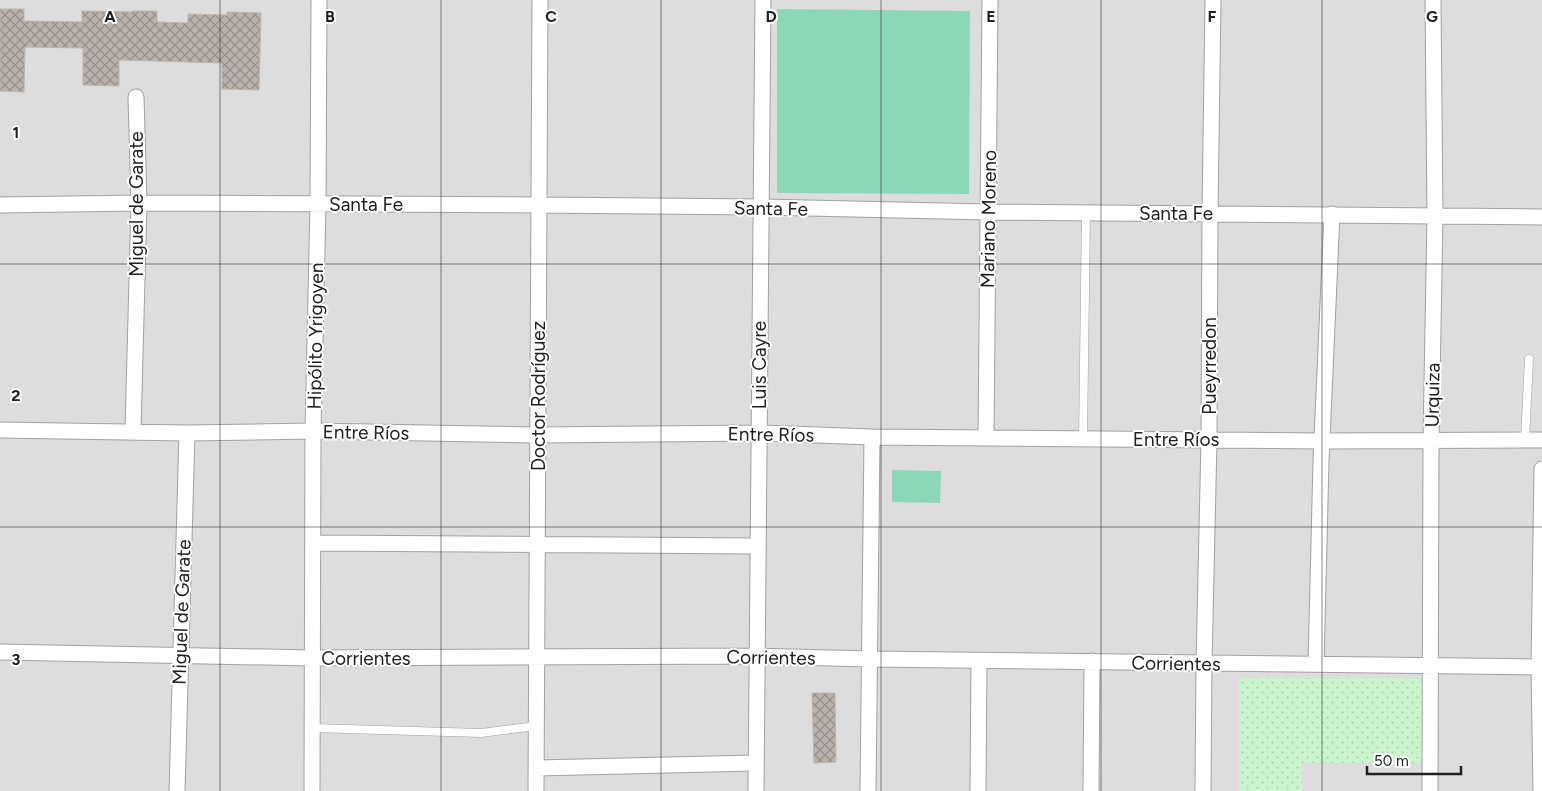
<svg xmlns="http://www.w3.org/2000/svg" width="1542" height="791" font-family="Figtree,sans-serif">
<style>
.residential{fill:#dedddd}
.park{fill:url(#park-dots)}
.pitch{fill:#8dd7b9}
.building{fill:url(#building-cross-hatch);stroke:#c0b4ab}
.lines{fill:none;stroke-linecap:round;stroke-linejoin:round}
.service-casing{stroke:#a1a1a1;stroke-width:9}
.minor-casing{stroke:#a1a1a1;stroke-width:17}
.service{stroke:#fff;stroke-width:8}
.minor{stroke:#fff;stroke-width:15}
.grid{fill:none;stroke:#202020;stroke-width:1;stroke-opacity:0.55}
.labels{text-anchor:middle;stroke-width:4;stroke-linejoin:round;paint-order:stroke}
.street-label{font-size:19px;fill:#202020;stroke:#fff}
.grid-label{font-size:16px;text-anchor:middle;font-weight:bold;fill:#202020;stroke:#fff;stroke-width:4;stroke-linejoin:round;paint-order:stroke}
</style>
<defs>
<pattern id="park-dots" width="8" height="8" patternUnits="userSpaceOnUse" patternTransform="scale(1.25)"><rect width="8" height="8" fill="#caf5cc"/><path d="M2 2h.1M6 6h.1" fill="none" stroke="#add2af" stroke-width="1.8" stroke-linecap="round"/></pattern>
<pattern id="building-cross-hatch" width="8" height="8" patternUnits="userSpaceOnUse" patternTransform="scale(1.25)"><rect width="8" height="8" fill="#b9b2ad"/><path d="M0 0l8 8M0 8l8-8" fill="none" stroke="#96908c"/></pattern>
</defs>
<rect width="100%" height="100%" fill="#f0ede8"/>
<path class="residential" d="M0,0H1542V791H0Z"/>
<path class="park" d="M1239,678H1425V763H1302V791H1239Z"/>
<path class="pitch" d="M777,9L970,11L969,194L777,193Z
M892,470L941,471L940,503L892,502Z"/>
<path class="building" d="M0,9H24V21L82,22V11L132,12V11H157V22L188,23V14L227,15V12L261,13L259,90L222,89V63L119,60V86L83,85V48L25,47L24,92L0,91Z
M812,693H835L836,762L814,763Z"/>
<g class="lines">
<g class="service-casing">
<path id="service" d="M1083,439L1086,213
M1525,440L1529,359
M313,728L481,733L536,726"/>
</g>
<g class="minor-casing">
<path id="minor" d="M0,205L139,203L539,205L760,207L988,212L1542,217
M0,430L187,433L313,431L537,435L759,433L872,437L1323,441L1542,440
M133,431L139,203L136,97
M986,438L990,0
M314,543L758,546
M0,652L313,658L757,656L870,659L1542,667
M1316,664L1321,461L1332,214
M536,768L756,763
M177,791L187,433
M312,791L313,431L318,204L319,0
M536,791L540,0
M756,791L763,0
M868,791L872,437
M978,791L979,661
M1091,791L1092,661
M1203,791L1204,664L1209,440L1210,214L1213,0
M1430,791L1431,440L1435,216L1433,0
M1541,791L1539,667L1542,469"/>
</g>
<use href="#service" class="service"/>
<use href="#minor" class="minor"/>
</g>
<path class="grid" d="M220,0V791M441,0V791M661,0V791M881,0V791M1101,0V791M1322,0V791M0,264H1542M0,527H1542"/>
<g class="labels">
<g class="street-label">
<text transform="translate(136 204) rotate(-90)" y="7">Miguel de Garate</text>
<text x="366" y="211">Santa Fe</text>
<text transform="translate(771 208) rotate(1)" y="7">Santa Fe</text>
<text x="1176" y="220">Santa Fe</text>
<text transform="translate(988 219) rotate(-89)" y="7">Mariano Moreno</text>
<text transform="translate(315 336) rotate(-89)" y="7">Hipólito Yrigoyen</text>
<text transform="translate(759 365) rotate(-90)" y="7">Luis Cayre</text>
<text transform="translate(1209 366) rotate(-90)" y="7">Pueyrredon</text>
<text transform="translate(1432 395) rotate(-89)" y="7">Urquiza</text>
<text transform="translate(538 396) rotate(-90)" y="7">Doctor Rodríguez</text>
<text transform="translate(366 432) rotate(1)" y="7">Entre Ríos</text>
<text transform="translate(771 434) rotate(1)" y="7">Entre Ríos</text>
<text x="1176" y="446">Entre Ríos</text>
<text transform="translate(181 612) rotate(-88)" y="7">Miguel de Garate</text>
<text transform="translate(771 657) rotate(1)" y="7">Corrientes</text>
<text x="366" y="665">Corrientes</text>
<text transform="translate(1176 663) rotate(1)" y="7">Corrientes</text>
</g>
</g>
<g class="grid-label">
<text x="110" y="22">A</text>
<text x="330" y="22">B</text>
<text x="551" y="22">C</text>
<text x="771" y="22">D</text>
<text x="991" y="22">E</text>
<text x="1212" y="22">F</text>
<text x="1432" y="22">G</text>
<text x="16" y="138">1</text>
<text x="16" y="401">2</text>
<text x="16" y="665">3</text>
</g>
<path d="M1367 766v8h94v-8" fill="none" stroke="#202020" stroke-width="2.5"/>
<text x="1374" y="766" font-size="15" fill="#202020" stroke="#ffffff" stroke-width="4" paint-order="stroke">50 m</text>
</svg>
